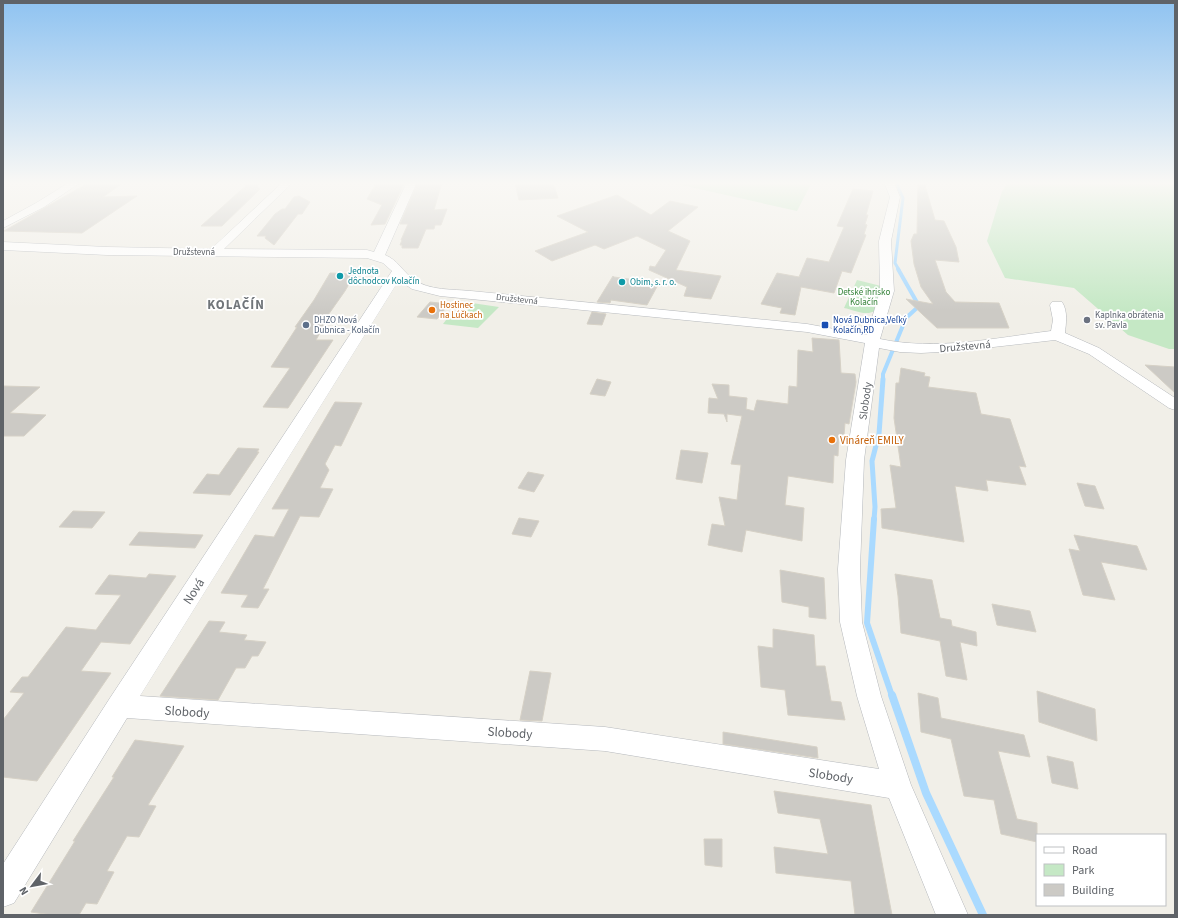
<svg xmlns="http://www.w3.org/2000/svg" width="1178" height="918" font-family="'Source Sans 3',sans-serif">
<style>
.green{fill:#c5e8c5}
.lines{fill:none;stroke-linecap:round;stroke-linejoin:round}
.stream-far4{stroke:#aadaff;stroke-width:3}
.stream-far3{stroke:#aadaff;stroke-width:4}
.stream-far2{stroke:#aadaff;stroke-width:5}
.stream-far1{stroke:#aadaff;stroke-width:6}
.stream{stroke:#aadaff;stroke-width:8}
.building{fill:#cccac5;stroke:#d6d1c6}
.minor-casing{stroke:#b5b8bc;stroke-width:1}
.minor{fill:#fff;fill-rule:evenodd}
.culture-dot{fill:#0f9aa8;stroke:#fff;stroke-width:1.5}
.food-dot{fill:#e8710a;stroke:#fff;stroke-width:1.5}
.worship-dot{fill:#6b7280;stroke:#fff;stroke-width:1.5}
.service-dot{fill:#5c6f8a;stroke:#fff;stroke-width:1.5}
.transit-dot{fill:#1a4fb4;stroke:#fff;stroke-width:1.5}
.labels{text-anchor:middle;stroke-width:3.5;stroke-linejoin:round;paint-order:stroke}
.far-street-label{font-size:9px;fill:#5f6368;stroke:#fff}
.far-culture-label{font-size:9px;fill:#0d838f;stroke:#fff;text-anchor:start}
.far-park-label{font-size:9px;fill:#348238;stroke:#fff}
.far-food-label{font-size:9px;fill:#c56008;stroke:#fff;text-anchor:start}
.far-worship-label{font-size:9px;fill:#5b616d;stroke:#fff;text-anchor:start}
.far-service-label{font-size:9px;fill:#4e5e75;stroke:#fff;text-anchor:start}
.far-transit-label{font-size:9px;fill:#164399;stroke:#fff;text-anchor:start}
.street-label{font-size:11px;fill:#5f6368;stroke:#fff}
.food-label{font-size:11px;fill:#c56008;stroke:#fff;text-anchor:start}
.far-district-label{font-size:13px;font-weight:bold;letter-spacing:1px;fill:#70757a;stroke:#fff}
.near-street-label{font-size:13px;fill:#5f6368;stroke:#fff}
</style>
<rect width="100%" height="100%" fill="#f1efe8"/>
<path class="green" d="M668,182H812L797,211Z
M1009,182L1175,183V349H1169L1128,335L1074,288L1005,278L987,241L1002,191Z
M857,280L881,286L876,310C867,317 854,310 844,308Z
M472,303L499,307L478,328L443,324L452,312L464,314Z"/>
<g class="lines">
<path class="stream-far4" d="M896,182L903,198L895,263L899,270"/>
<path class="stream-far3" d="M883,380V374L906,318L919,306L898,269"/>
<path class="stream-far2" d="M874,520L875,507L872,461L879,434L883,379"/>
<path class="stream-far1" d="M874,519L867,623L892,696"/>
<path class="stream" d="M892,695L926,793L983,915"/>
</g>
<path class="building" d="M90,182H124L103,197L137,196L82,233L4,231Z
M250,182H254L260,189L222,226H201Z
M377,182H405L385,224L371,225L382,205L367,199Z
M418,182H442L434,210L447,209L441,225H435L434,229H426L418,248H402V245H400L402,240H401L408,224H400Z
M553,182L558,198L519,200L515,183Z
M918,182H924L935,220L944,221L956,247L959,262L935,260L946,292L955,302L999,303L1009,328H937L906,299L933,304L921,287L914,264L911,241L914,234H917Z
M853,189L873,191L866,215H868L865,224L867,225L864,234L866,235L851,273L842,271L834,293L801,287L795,315L780,313L782,308L761,304L777,273L799,277L807,258L829,262L844,227L837,226Z
M617,195L651,215L670,201L698,207L668,231L690,241L676,270L721,276L711,299L684,296L687,287L649,270L650,266L655,267L666,250L637,236L604,249L595,245L552,261L535,251L588,232L557,216Z
M299,196L310,202L302,214H298L274,245L265,238L266,236H257L275,214L282,209H285L294,197Z
M330,273L355,274L345,291L326,318H328L316,340H333L288,408L263,407L290,368L271,367L297,327H295L314,300Z
M613,276L614,277L659,283L647,305L611,300L610,303L597,302Z
M430,302L449,304L437,319L417,317Z
M592,312L606,314L602,325L587,324Z
M812,338L839,340L841,373L855,374L856,382L849,424L845,423L844,435L839,434L838,456L834,455L833,483L788,476L785,505L804,508L802,541L746,530L742,552L708,545L712,524L725,526L719,497L737,500L741,465L731,464L742,416L727,414V422L724,414L708,413L709,398L718,399L712,384L729,385V396L747,398L746,409L754,411L757,400L788,404L789,386L797,387L798,350L813,352Z
M1145,365L1175,367V393Z
M901,368L925,373L924,376L930,377L928,387L976,393L981,414L1010,419L1026,467L1019,466L1026,485L986,480L988,491L955,486L964,542L882,528L881,509L896,508L890,465L901,467L894,418L896,383H899Z
M597,379L611,382L605,396L590,394Z
M3,386L40,387L10,413L46,415L24,436H3Z
M335,402L362,403L341,446L335,445L325,464L329,470L320,488L333,489L319,517L300,516L263,589H269L258,608L241,607L248,595L221,593L255,535L274,537L289,509H272Z
M238,448L259,449L257,452H259L230,495L193,493L207,474L219,475Z
M681,450L708,453L702,483L676,479Z
M528,472L544,475L534,492L518,488Z
M1077,483L1095,486L1104,509L1085,506Z
M73,511L105,512L92,528L59,527Z
M519,518L539,521L531,537L512,534Z
M139,532L203,535L195,548L129,545Z
M1074,535L1137,546L1147,570L1101,562L1115,600L1083,595L1069,549L1080,551Z
M780,570L824,578L826,619L809,617V607L782,602Z
M149,574L176,576L130,644L101,642L81,671L111,673L37,781L3,777V720L24,693L10,692L22,677H28L66,627L96,630L121,595L95,594L109,575L146,578Z
M895,574L932,580L940,618L951,620L952,626L976,632L977,646L960,642L967,680L946,676L940,641L901,633L898,596Z
M992,604L1030,611L1036,632L997,625Z
M209,621L225,622L219,632L247,635L244,640L266,642L258,656H252L245,668H236L218,700L160,696Z
M773,629L814,635L816,666H825L831,701L841,702L845,720L788,715L785,690L761,687L758,646L773,648Z
M530,671L551,673L542,721L520,720Z
M1037,691L1095,709L1097,741L1039,722Z
M918,693L938,698L941,718L1024,735L1030,757L998,751L1017,819L1037,823V842L1001,834L994,800L964,796L951,739L921,732Z
M723,732L817,747L818,758L723,744Z
M135,740L184,746L148,805L156,806L139,837L127,836L107,871L114,872L97,904L86,903L79,915H52L31,912L75,841H73L114,777H112Z
M1047,756L1073,762L1078,789L1052,783Z
M774,791L871,805L892,915H855L851,881L776,873L774,847L828,854L820,819L778,813Z
M704,839H722V867L705,865Z"/>
<g class="lines">
<g class="minor-casing">
<path id="minor" d="M70,182H81L44,207L3,228V221L36,203Z
M283,182H293L224,249L367,250L374,252L407,182H417L385,255C398,260 402,271 413,279C429,291 453,289 471,291L807,324L867,335L880,291L879,241L890,197L884,182H894L900,197L891,241L894,291L880,339C936,351 995,338 1051,331L1053,320L1050,305L1052,302H1062C1068,311 1066,323 1065,333L1099,348L1175,398V410L1169,408L1089,354L1055,340L958,351L921,353L900,352L879,348L864,460L860,569L862,622L881,696L911,785L968,915H936L889,798L605,751L127,718L14,903L3,907V864L110,698L392,271L383,263L367,258L107,255L3,250V242L107,247L211,249ZM399,280L412,289L440,296L807,332L865,343L846,460L838,569L840,622L857,696L879,769L605,727L140,696Z"/>
</g>
<use href="#minor" class="minor"/>
</g>
<linearGradient id="sky" x2="0" y2="1"><stop stop-color="#8fc3f1"/><stop offset="0.59" stop-color="#f9f8f5"/><stop offset="1" stop-color="#f9f8f5" stop-opacity="0"/></linearGradient>
<rect width="1178" height="310" fill="url(#sky)"/>
<g class="culture-dot">
<circle cx="340" cy="276" r="4"/>
<circle cx="622" cy="282" r="4"/>
</g>
<g class="food-dot">
<circle cx="432" cy="310" r="4"/>
<circle cx="832" cy="440" r="4"/>
</g>
<circle class="worship-dot" cx="1087" cy="320" r="4"/>
<circle class="service-dot" cx="306" cy="325" r="4"/>
<rect class="transit-dot" x="821" y="321" width="8" height="8" rx="2"/>
<g class="labels">
<g class="far-street-label">
<text x="194" y="255">Družstevná</text>
<text transform="translate(517 299) rotate(6)" y="3">Družstevná</text>
</g>
<g class="far-culture-label">
<text x="348" y="274">Jednota<tspan x="348" dy="10">dôchodcov Kolačín</tspan></text>
<text x="630" y="285">Obim, s. r. o.</text>
</g>
<g class="far-park-label">
<text x="864" y="295">Detské ihrisko<tspan x="864" dy="10">Kolačín</tspan></text>
</g>
<g class="far-food-label">
<text x="440" y="308">Hostinec<tspan x="440" dy="10">na Lúčkach</tspan></text>
</g>
<g class="far-worship-label">
<text x="1095" y="318">Kaplnka obrátenia<tspan x="1095" dy="10">sv. Pavla</tspan></text>
</g>
<g class="far-service-label">
<text x="314" y="323">DHZO Nová<tspan x="314" dy="10">Dubnica - Kolačín</tspan></text>
</g>
<g class="far-transit-label">
<text x="833" y="323">Nová Dubnica,Veľký<tspan x="833" dy="10">Kolačín,RD</tspan></text>
</g>
<g class="street-label">
<text transform="translate(965 346) rotate(-5)" y="4">Družstevná</text>
<text transform="translate(865 401) rotate(-82)" y="4">Slobody</text>
</g>
<g class="food-label">
<text x="840" y="444">Vináreň EMILY</text>
</g>
<g class="far-district-label">
<text x="236" y="309">KOLAČÍN</text>
</g>
<g class="near-street-label">
<text transform="translate(193 591) rotate(-57)" y="5">Nová</text>
<text transform="translate(187 711) rotate(4)" y="5">Slobody</text>
<text transform="translate(510 732) rotate(4)" y="5">Slobody</text>
<text transform="translate(831 775) rotate(9)" y="5">Slobody</text>
</g>
</g>
<rect width="1178" height="918" fill="none" stroke="#5f6368" stroke-width="8"/>
<rect x="1036" y="834" width="130" height="72" fill="#ffffff" stroke="#bfc1c3"/>
<rect x="1044" y="847" width="20" height="6" fill="#ffffff" stroke="#bfc1c3"/>
<text x="1072" y="854" font-size="12" fill="#5f6368">Road</text>
<rect x="1044" y="864" width="20" height="12" fill="#c5e8c5" stroke="#bfc1c3"/>
<text x="1072" y="874" font-size="12" fill="#5f6368">Park</text>
<rect x="1044" y="884" width="20" height="12" fill="#cccac5" stroke="#bfc1c3"/>
<text x="1072" y="894" font-size="12" fill="#5f6368">Building</text>
<g transform="translate(32 886) rotate(238)" stroke="#ffffff" stroke-width="3" paint-order="stroke">
<path d="M0-3L7 15L0 10L-7 15Z" fill="#5f6368"/>
<text y="-6" font-size="11" font-weight="bold" text-anchor="middle" fill="#5f6368">N</text>
</g>
</svg>
